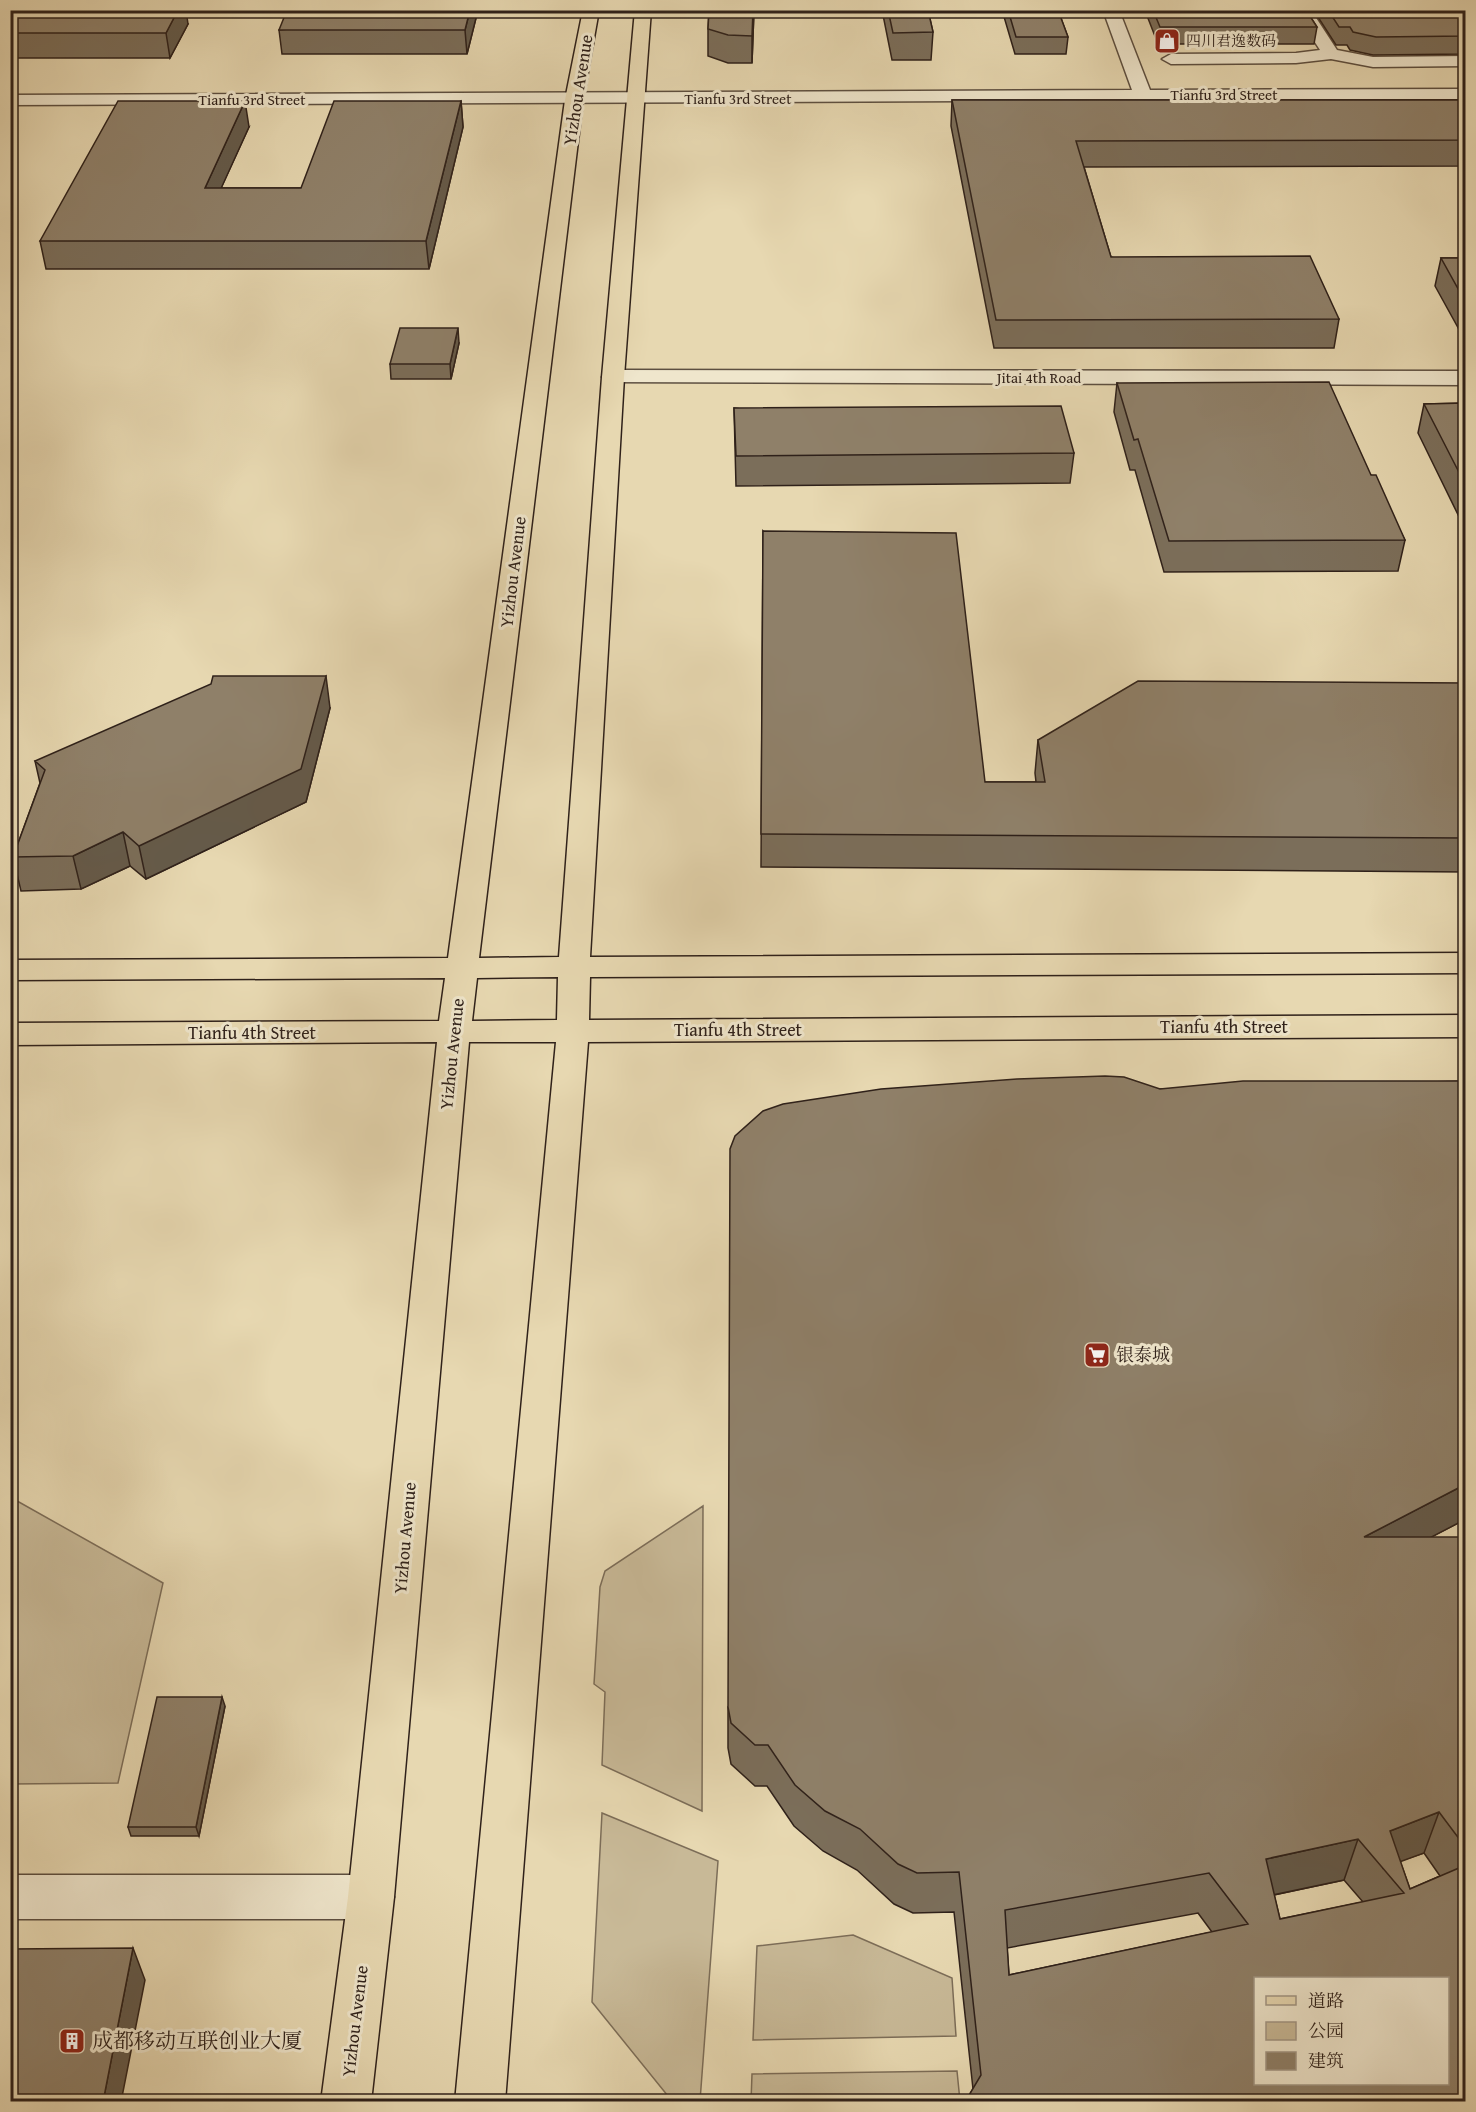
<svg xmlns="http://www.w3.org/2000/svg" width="1476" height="2112" font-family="'Gentium Book Plus','Noto Serif SC',serif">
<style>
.green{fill:#c8b997;stroke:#7c6d58;stroke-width:1.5}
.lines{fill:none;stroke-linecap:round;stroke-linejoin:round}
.minor-casing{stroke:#5d4f40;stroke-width:3}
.major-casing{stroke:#2f211a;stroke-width:3}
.minor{fill:#efe6cc;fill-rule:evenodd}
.major{fill:#e7d8b1;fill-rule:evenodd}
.wall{fill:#7b6e5a;stroke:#2f211a;stroke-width:1.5;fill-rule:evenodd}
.shaded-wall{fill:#645a4a;stroke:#2f211a;stroke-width:1.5}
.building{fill:#8f8069;stroke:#2f211a;stroke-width:1.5;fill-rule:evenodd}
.labels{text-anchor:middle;stroke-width:6;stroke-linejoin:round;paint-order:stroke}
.far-poi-label{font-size:15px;fill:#2f211a;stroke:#efe6cc;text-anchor:start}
.far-street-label{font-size:15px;fill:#2f211a;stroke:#efe6cc}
.street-label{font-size:18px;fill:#2f211a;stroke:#efe6cc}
.poi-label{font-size:18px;fill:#2f211a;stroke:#efe6cc;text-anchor:start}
.near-poi-label{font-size:21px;fill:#2f211a;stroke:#efe6cc;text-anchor:start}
</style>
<rect width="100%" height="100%" fill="#e7d8b1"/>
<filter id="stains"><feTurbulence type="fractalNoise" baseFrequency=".00333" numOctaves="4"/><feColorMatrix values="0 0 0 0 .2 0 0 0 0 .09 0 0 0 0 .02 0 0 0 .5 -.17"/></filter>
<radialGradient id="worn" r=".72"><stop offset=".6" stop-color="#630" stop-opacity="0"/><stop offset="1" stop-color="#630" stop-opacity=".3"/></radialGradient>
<path class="green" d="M10,1497L163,1583L118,1783L11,1784Z
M703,1506L702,1811L602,1765L605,1692L594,1684L600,1587L605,1571Z
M602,1813L718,1861L700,2101H672L592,2002Z
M853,1935L952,1978L956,2036L753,2040L757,1946Z
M957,2071L960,2101L751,2102L752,2074Z"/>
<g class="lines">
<g class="minor-casing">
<path id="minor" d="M1103,10H1119L1150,90L1466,89V99L10,105V95L1132,90Z
M1294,10H1311L1337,50L1373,57L1466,56V66L1373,67L1331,59L1296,63L1171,64L1162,59L1171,54L1296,53L1320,50Z
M613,370L1466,371V385L605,382L602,377L605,372Z
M10,1875H371L387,1882L394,1897L387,1912L371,1919H10Z"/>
</g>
<g class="major-casing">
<path id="major" d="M583,10H599L583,100L479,958L559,957L602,377L635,10H651L624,377L590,957L1466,953V973L590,977L589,1020L1466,1015V1037L588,1042L505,2102H455L556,1042H469L394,1897L371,2102H321L348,1897L437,1042L10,1045V1023L439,1021L445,978L10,980V960L448,958L565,100ZM558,977L557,1020L472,1021L477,978Z"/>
</g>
<use href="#minor" class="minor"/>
<use href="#major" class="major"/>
</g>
<path class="wall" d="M10,10L188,24L170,58H10Z
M478,10L467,54H282L279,30Z
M709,10H754L752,63H728L708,56V29Z
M882,10H928L933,32L931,60H892Z
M1002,10H1058L1068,37L1066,54H1015Z
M1146,10H1306L1317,27L1314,44H1158L1146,13Z
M1317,10H1466V54L1373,55L1350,50L1347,45H1336L1316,14Z
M952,100H1466V166L1084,167L1111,257L1339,319L1334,348H994L951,126Z
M461,101L463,127L429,269H46L40,241L249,127L221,188H301Z
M1441,258H1466V342L1435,286Z
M459,343L451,379H391L390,364Z
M1117,383L1371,475L1405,540L1398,571L1164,572L1135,470H1130L1114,412Z
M1466,403V531L1418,433L1424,404Z
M734,408L1074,453L1070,483L736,486Z
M763,531L985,782H1036L1035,773L1038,740L1466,683V872L761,867Z
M330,708L306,802L146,879L130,866L81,889L21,891L13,857L40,783L35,761Z
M1466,1081V1519L1431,1537L1466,1848V2102L968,2097L973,2089L954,1912L913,1913L894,1904L857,1870L823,1851L794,1826L767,1786H755L731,1764L728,1748V1707L1160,1089ZM1424,1853L1440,1876L1410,1889L1400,1861ZM1344,1880L1363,1902L1280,1919L1274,1895ZM1198,1913L1212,1932L1009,1975L1007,1948Z
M225,1706L199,1836H131L128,1827Z"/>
<path class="shaded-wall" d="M178,10H186L188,24L170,58L166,33Z
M470,10H478L467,54L465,30Z
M753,10H754L752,63V36Z
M245,101L249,127L209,215L205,188Z
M461,101L463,127L429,269L426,241Z
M458,328L459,343L451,379L450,364Z
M326,676L330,708L306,802L146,879L139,846Z
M123,832L130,866L81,889L73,856Z
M1466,1484V1519L1351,1579L1364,1537Z
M222,1697L225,1706L199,1836L196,1827Z
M1439,1812L1424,1853L1383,1868L1390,1831Z
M1358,1839L1344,1880L1254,1899L1266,1859Z
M133,1948L145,1980L121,2102H103Z"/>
<path class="building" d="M10,10H178L166,33H10Z
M287,10H470L465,30H279Z
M709,10H753L752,36L728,35L708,29Z
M888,10H928L933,32L893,33Z
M1008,10H1058L1068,37H1016Z
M1153,10H1306L1317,27H1160Z
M1328,10H1466V36L1376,37L1353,32L1350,27H1339Z
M952,100H1466V140L1076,141L1111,257L1310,256L1339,319L996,320Z
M118,101H245L205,188H301L334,101H461L426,241H40Z
M1441,258H1466V303Z
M400,328H458L450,364H390Z
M1329,382L1371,475H1376L1405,540L1169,541L1138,439L1134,440L1117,383Z
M1466,403V486L1424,404Z
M1061,406L1074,453L736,456L734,408Z
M763,531L956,533L985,782H1045L1038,740L1138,681L1466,683V838L761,834Z
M213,676H326L301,769L139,846L123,832L73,856L13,857L45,770L35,761L211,684Z
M1105,1076L1124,1077L1160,1089L1243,1081H1466V1484L1364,1537H1466V1848L1439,1812L1390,1831L1410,1889L1466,1865V2102H785L791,2097H968L981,2075L959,1872L917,1873L898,1864L860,1829L825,1811L795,1785L768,1745H755L731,1723L728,1707L730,1149L735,1136L763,1111L783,1104L881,1089L1017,1079ZM1358,1839L1404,1893L1280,1919L1266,1859ZM1209,1873L1248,1924L1009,1975L1005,1910ZM1256,1978H1448V2084H1256Z
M157,1697H222L196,1827H128Z
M133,1948L103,2102H10V1949Z"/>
<defs>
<g id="shop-square" transform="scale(1.35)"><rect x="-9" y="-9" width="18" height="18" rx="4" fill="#8f2418" stroke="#efe6cc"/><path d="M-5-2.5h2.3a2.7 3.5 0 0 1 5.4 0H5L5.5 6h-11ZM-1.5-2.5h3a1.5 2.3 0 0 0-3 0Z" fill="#fff"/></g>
<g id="supermarket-square" transform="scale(1.35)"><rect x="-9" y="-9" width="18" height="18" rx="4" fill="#8f2418" stroke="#efe6cc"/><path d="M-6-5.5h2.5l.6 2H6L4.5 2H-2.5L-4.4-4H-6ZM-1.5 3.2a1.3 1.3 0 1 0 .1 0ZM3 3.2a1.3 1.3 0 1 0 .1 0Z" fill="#fff"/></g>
<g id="building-square" transform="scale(1.35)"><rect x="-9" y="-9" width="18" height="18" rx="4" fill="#8f2418" stroke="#efe6cc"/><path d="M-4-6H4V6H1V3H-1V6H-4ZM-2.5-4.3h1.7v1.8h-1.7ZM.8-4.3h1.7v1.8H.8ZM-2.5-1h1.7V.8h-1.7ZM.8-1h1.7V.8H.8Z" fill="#fff"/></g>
</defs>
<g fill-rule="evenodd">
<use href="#shop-square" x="1167" y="41"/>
<use href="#supermarket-square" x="1097" y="1355"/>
<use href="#building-square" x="72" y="2041"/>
</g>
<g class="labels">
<g class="far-poi-label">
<text x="1186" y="46">四川君逸数码</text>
</g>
<g class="far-street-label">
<text x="1224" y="100">Tianfu 3rd Street</text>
<text x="738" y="104">Tianfu 3rd Street</text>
<text x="252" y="105">Tianfu 3rd Street</text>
<text x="1039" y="383">Jitai 4th Road</text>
</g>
<g class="street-label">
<text transform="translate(578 90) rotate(-81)" y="6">Yizhou Avenue</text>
<text transform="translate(513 572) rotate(-83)" y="6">Yizhou Avenue</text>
<text x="1224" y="1033">Tianfu 4th Street</text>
<text x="738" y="1036">Tianfu 4th Street</text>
<text x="252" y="1039">Tianfu 4th Street</text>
<text transform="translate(452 1054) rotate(-84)" y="6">Yizhou Avenue</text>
<text transform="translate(405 1538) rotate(-85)" y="6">Yizhou Avenue</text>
<text transform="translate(355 2021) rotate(-83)" y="6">Yizhou Avenue</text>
</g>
<g class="poi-label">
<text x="1116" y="1361">银泰城</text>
</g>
<g class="near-poi-label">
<text x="92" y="2048">成都移动互联创业大厦</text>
</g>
</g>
<rect width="1476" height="2112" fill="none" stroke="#e7d8b1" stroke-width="36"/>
<rect x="12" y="12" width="1452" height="2088" fill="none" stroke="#2f211a" stroke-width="3"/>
<rect x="18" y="18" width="1440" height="2076" fill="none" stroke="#2f211a" stroke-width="1.5"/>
<rect x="1254" y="1977" width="195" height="108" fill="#efe6cc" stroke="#a29785" stroke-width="1.5"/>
<rect x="1266" y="1996" width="30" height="9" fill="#e7d8b1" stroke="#a29785" stroke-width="1.5"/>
<text x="1308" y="2007" font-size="18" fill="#2f211a">道路</text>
<rect x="1266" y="2022" width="30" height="18" fill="#c8b997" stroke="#a29785" stroke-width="1.5"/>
<text x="1308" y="2037" font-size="18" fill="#2f211a">公园</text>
<rect x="1266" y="2052" width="30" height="18" fill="#8f8069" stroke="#a29785" stroke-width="1.5"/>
<text x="1308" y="2067" font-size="18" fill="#2f211a">建筑</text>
<rect width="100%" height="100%" filter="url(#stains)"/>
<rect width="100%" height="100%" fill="url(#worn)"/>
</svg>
